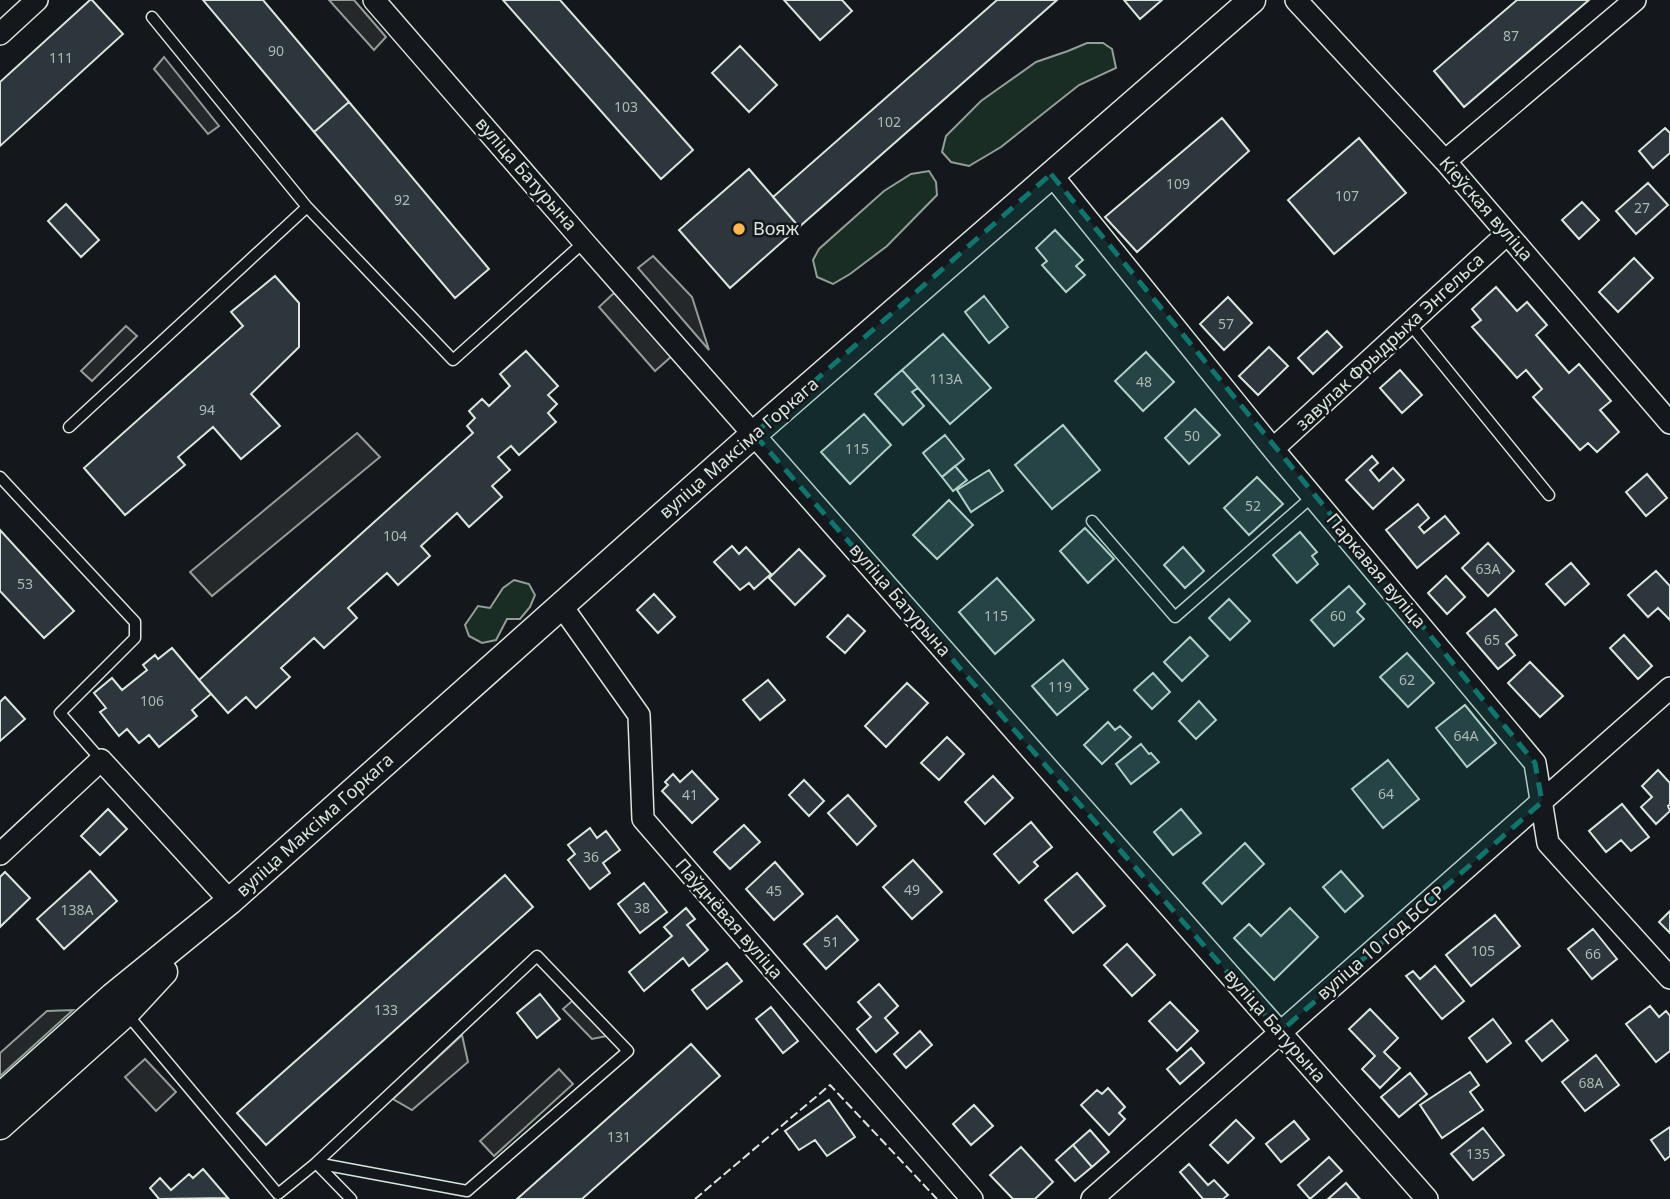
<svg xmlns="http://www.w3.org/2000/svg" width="1670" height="1199" font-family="'Noto Sans',sans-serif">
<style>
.green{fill:#1a2d24;stroke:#939e99;stroke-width:2}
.parking{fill:#24282b;stroke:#939e99;stroke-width:2}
.building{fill:#2c363c;stroke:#d8e6dc;stroke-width:2}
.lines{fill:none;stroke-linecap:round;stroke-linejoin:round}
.service-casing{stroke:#d8e6dc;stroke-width:13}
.minor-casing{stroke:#d8e6dc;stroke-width:24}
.tertiary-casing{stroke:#d8e6dc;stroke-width:29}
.service{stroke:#14181c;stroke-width:10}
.minor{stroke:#14181c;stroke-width:21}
.tertiary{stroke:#14181c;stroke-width:26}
.fence{stroke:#d8e6dc;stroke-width:2;stroke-dasharray:9 3.5;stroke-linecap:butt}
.marked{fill:#0f766e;fill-opacity:0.2;stroke:#0f766e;stroke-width:5;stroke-dasharray:14 9;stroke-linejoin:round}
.poi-dot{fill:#ffb74d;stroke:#14181c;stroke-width:2.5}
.labels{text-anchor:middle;stroke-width:5;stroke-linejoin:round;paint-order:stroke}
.number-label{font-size:14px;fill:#adbab4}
.street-label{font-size:18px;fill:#d8e6dc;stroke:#14181c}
.poi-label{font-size:18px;fill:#d8e6dc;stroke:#14181c;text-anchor:start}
</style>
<rect width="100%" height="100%" fill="#14181c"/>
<path class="green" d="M1087,43H1103L1112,49L1116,68L1079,85L1001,147L969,166L951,162L942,152L946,136L981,101L1036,62L1068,51Z
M929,171L936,182L937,195L887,246L850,274L833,284L817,277L813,260L819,249L884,191L911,174Z
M514,580L529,584L535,595L530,607L520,619H507L496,640L482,643L469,636L465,625L478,606L490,608L503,588Z"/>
<path class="parking" d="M329,0H354L386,37L374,50Z
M164,57L219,126L208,134L154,69Z
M653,256L692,297L709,350L638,268Z
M614,293L672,356L655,371L599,307Z
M126,326L137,336L92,381L81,371Z
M357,433L380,457L212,596L190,572Z
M572,1001L607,1036L592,1039L563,1009Z
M73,1010L0,1076V1053L47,1011Z
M462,1035L468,1062L412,1110L393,1099Z
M145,1059L176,1092L156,1111L125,1077Z
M559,1069L573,1084L494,1156L480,1141Z"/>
<path class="building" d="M90,0H92L123,34L0,146V82Z
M203,0H263L349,102L314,132Z
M503,0H560L693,150L661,179Z
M784,0H842L852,11L820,40Z
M997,0H1057L799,227L773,197Z
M1124,0H1162L1140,19Z
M1517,0H1589L1464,107L1434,71Z
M740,46L777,85L749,112L712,73Z
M349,102L489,269L455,298L314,132Z
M1222,118L1249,151L1137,252L1105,217Z
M1665,128L1670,133V153L1653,168L1639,151Z
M1359,138L1406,193L1334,254L1288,200Z
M749,169L799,227L730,288L679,230Z
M1648,183L1668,205L1636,234L1616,211Z
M1582,202L1599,220L1579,239L1562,220Z
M66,204L99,240L81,257L48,221Z
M1055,230L1083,260L1076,266L1085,275L1066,292L1042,265L1047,261L1036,248Z
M1634,258L1653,278L1618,312L1599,292Z
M275,276L299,303V347L251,394L280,426L241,459L213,427L178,457L185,465L125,515L84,468L243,326L231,312Z
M1496,287L1517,311L1527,302L1547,325L1536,335L1569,373L1579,364L1611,401L1600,410L1619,432L1597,452L1588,443L1580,450L1533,397L1542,389L1526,370L1517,378L1472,327L1481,320L1472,309Z
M984,296L1008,327L989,343L965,312Z
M1228,297L1252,323L1224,350L1200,324Z
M1327,331L1342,347L1313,374L1298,358Z
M943,334L991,388L950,424L902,370Z
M1269,347L1288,366L1258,395L1239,376Z
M526,351L558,386L548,395L557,404L548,413L556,422L519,455L511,446L498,457L510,470L492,486L502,497L469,527L457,513L421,546L430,556L398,585L387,573L348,608L357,618L324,648L314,638L281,668L290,677L256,708L246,697L228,713L199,680L473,433L467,426L475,418L469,411L482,399L489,406L510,386L500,374Z
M1146,352L1174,382L1143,411L1115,381Z
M902,370L918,388L912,392L924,406L903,425L875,394Z
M1400,370L1422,395L1402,413L1380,388Z
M1195,409L1220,435L1189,464L1165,438Z
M864,414L891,445L850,484L821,452Z
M1063,425L1100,470L1052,509L1015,465Z
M945,435L964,459L942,477L923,453Z
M1372,456L1378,463L1370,470L1379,481L1393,468L1404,480L1373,509L1346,480Z
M955,466L967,480L953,491L942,477Z
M989,470L1003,491L971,512L957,490Z
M1647,474L1667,498L1646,516L1626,492Z
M1257,477L1283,504L1249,535L1224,508Z
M949,500L973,525L937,559L913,535Z
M1418,504L1429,518L1419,527L1424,533L1445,516L1459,533L1417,568L1386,530Z
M1085,528L1114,559L1088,583L1060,551Z
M0,530L74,611L44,638L0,591Z
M1300,532L1317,552L1312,556L1318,564L1297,583L1273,555Z
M1488,543L1514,571L1488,596L1462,568Z
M732,546L739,554L746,547L771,574L754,589L749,583L740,590L714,562Z
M1183,547L1204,571L1185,588L1164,565Z
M799,549L825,576L795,605L769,578Z
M1571,563L1589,584L1565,605L1546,584Z
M1656,571L1670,586V620L1658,608L1648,617L1628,595Z
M1446,576L1465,597L1447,614L1428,593Z
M997,578L1034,620L995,654L959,612Z
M1349,586L1365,604L1357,612L1364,619L1334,646L1311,620Z
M654,594L675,617L658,633L637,610Z
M1229,599L1250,621L1230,640L1209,618Z
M1495,609L1517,635L1506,644L1515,655L1498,669L1467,633Z
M848,615L865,631L845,653L827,637Z
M1624,635L1652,666L1638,679L1610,648Z
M1190,637L1208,656L1182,681L1164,662Z
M172,648L211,694L192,710L197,716L159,747L149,735L139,743L127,729L119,736L100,712L106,708L94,693L112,678L122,690L147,670L143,665L155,655L158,659Z
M1407,653L1434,683L1408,707L1380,677Z
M1063,660L1088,689L1057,715L1032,686Z
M1530,662L1563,696L1540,717L1508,683Z
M1153,673L1170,692L1152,709L1134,690Z
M768,680L785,700L760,720L743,700Z
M907,683L928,703L886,747L865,726Z
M5,697L25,719L0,741V702Z
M1199,701L1216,720L1196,739L1179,721Z
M1465,705L1496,743L1467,767L1436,728Z
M1108,722L1115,730L1120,726L1131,737L1102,764L1084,745Z
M947,737L964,754L939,780L921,763Z
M1141,744L1149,754L1151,753L1159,762L1131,784L1116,764Z
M1388,760L1419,799L1383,828L1352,789Z
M1658,770L1670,783V804L1668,806L1670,811L1656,824L1641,807L1652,797L1642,786Z
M692,771L718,799L692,823L662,791L668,785L665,782L673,774L680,782Z
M993,776L1013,798L985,824L965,802Z
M804,780L824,801L809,816L789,795Z
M848,795L876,826L857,845L828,813Z
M1622,804L1649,837L1631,851L1621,840L1606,852L1589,831Z
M108,809L127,829L100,855L81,836Z
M1181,809L1201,833L1173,855L1154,832Z
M1031,822L1052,847L1034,862L1038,866L1019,883L994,854Z
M744,825L760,842L730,869L714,852Z
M590,828L597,838L606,831L620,850L603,863L610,873L590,889L568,860L575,854L568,845Z
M1245,843L1264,864L1222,904L1203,883Z
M913,860L942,892L912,919L883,887Z
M775,862L803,894L774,920L746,889Z
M90,871L117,901L64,949L37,919Z
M1341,871L1363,896L1345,912L1323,887Z
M5,872L30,898L0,927V877Z
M1077,873L1105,906L1073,933L1045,900Z
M505,875L533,907L266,1145L237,1113Z
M644,883L667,912L640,933L618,904Z
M686,908L695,919L687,925L708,950L689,966L683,958L644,991L629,972L672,936L664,927Z
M1290,908L1318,937L1274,980L1234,938L1249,924L1261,936Z
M1670,911V933L1659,922Z
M1495,915L1520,946L1471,986L1446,955Z
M837,916L858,940L826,969L804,944Z
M1593,929L1617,959L1592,979L1568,949Z
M1127,944L1155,975L1132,996L1104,965Z
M727,963L742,981L707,1009L692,990Z
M1435,966L1464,1001L1442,1019L1406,976L1413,971L1420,979Z
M879,984L898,1006L885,1018L898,1033L876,1052L857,1029L871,1017L858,1002Z
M540,994L560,1019L537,1038L517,1013Z
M1170,1002L1198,1031L1177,1051L1149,1021Z
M1650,1006L1659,1017L1666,1011L1670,1016V1051L1656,1062L1626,1024Z
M771,1007L798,1041L783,1053L756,1019Z
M1370,1009L1398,1038L1384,1052L1400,1068L1380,1088L1362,1069L1375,1056L1349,1029Z
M1493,1019L1511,1043L1487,1062L1469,1038Z
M1552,1020L1568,1040L1542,1061L1526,1041Z
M920,1031L932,1045L906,1068L894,1054Z
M691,1044L720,1076L582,1199H517Z
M1191,1048L1204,1063L1180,1084L1167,1069Z
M1596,1055L1619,1085L1585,1111L1562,1082Z
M1470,1072L1479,1085L1470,1092L1483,1110L1442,1138L1420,1105Z
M1410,1073L1427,1094L1399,1117L1381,1097Z
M1108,1088L1125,1107L1119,1113L1125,1119L1109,1135L1081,1105L1097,1090L1102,1094Z
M829,1100L855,1137L827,1156L815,1140L799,1150L785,1131Z
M974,1105L993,1126L971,1145L953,1124Z
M1236,1120L1254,1138L1228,1163L1210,1145Z
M1294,1121L1309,1139L1281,1162L1266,1144Z
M1670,1127V1156L1665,1160L1651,1140Z
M1483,1128L1504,1155L1473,1180L1451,1154Z
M1090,1130L1109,1152L1092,1167L1073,1145Z
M1073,1145L1092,1167L1075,1181L1056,1160Z
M1021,1147L1053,1182L1035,1199H1013L990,1175Z
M1329,1157L1342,1171L1310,1199L1298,1185Z
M1189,1164L1208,1185L1214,1180L1228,1195L1223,1199H1203L1180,1172Z
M203,1169L228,1198L159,1199L150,1188L160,1178L171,1190L189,1174L193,1178Z
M1346,1183L1360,1199H1328Z"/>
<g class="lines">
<g class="service-casing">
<path id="service" d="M152,17L307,207L453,360L584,242
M1410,324L1549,495
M69,427L307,207
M0,477L135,622V638L60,713L101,760
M1092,521L1175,617L1313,496
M537,956L628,1051L467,1191L316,1163Z
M127,1014L278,1194L316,1163L351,1199"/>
</g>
<g class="minor-casing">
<path id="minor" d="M374,0L584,242L1427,1199
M1296,0L1445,161L1670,423
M0,34L37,0
M1445,161L1635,0
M1051,174L1273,449L1535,763L1548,843L1670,978
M1273,449L1507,234
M561,605L639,715L643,819L972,1199
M0,854L101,760L230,901
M1092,1199L1670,688"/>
</g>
<g class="tertiary-casing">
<path id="tertiary" d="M0,1097L113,996L230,901L754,434L1252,0
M0,1126L126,1013L164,972"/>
</g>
<use href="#service" class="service"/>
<use href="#minor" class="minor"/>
<use href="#tertiary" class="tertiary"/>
<path class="fence" d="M695,1199L830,1085L937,1199"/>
</g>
<path class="marked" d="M1051,174L1535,763L1542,802L1280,1032L754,434Z"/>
<circle class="poi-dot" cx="739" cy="229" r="7"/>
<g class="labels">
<g class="number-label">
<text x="1511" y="41">87</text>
<text x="276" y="56">90</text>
<text x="61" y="63">111</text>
<text x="626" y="112">103</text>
<text x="889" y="127">102</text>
<text x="1178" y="189">109</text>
<text x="1347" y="201">107</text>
<text x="402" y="205">92</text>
<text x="1642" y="213">27</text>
<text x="1226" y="329">57</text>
<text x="946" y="384">113А</text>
<text x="1144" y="387">48</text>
<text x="207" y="415">94</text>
<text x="1192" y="441">50</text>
<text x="857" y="454">115</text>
<text x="1253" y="511">52</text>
<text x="395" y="541">104</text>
<text x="1488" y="574">63А</text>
<text x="25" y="589">53</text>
<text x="996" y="621">115</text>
<text x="1338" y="621">60</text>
<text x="1492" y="645">65</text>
<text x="1407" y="685">62</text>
<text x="1060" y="692">119</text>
<text x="152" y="706">106</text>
<text x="1466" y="741">64А</text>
<text x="1386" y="799">64</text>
<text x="690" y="800">41</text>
<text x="591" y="862">36</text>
<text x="912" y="895">49</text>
<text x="774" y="896">45</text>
<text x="642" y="913">38</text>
<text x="77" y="915">138А</text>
<text x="831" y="947">51</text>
<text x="1483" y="956">105</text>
<text x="1593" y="959">66</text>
<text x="386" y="1015">133</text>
<text x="1591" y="1088">68А</text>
<text x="619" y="1142">131</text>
<text x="1478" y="1159">135</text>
</g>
<g class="street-label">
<text transform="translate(526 174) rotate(49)" y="6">вуліца Батурына</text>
<text transform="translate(1486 209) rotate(49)" y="6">Кіеўская вуліца</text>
<text transform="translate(1390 342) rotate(-43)" y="6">завулак Фрыдрыха Энгельса</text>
<text transform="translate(739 448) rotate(-41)" y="6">вуліца Максіма Горкага</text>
<text transform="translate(1376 571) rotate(50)" y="6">Паркавая вуліца</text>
<text transform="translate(900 600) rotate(49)" y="6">вуліца Батурына</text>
<text transform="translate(315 825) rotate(-42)" y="6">вуліца Максіма Горкага</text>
<text transform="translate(729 919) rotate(49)" y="6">Паўднёвая вуліца</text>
<text transform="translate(1381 943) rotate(-41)" y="6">вуліца 10 год БССР</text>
<text transform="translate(1275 1026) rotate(49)" y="6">вуліца Батурына</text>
</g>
<g class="poi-label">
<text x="753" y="235">Вояж</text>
</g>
</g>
</svg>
